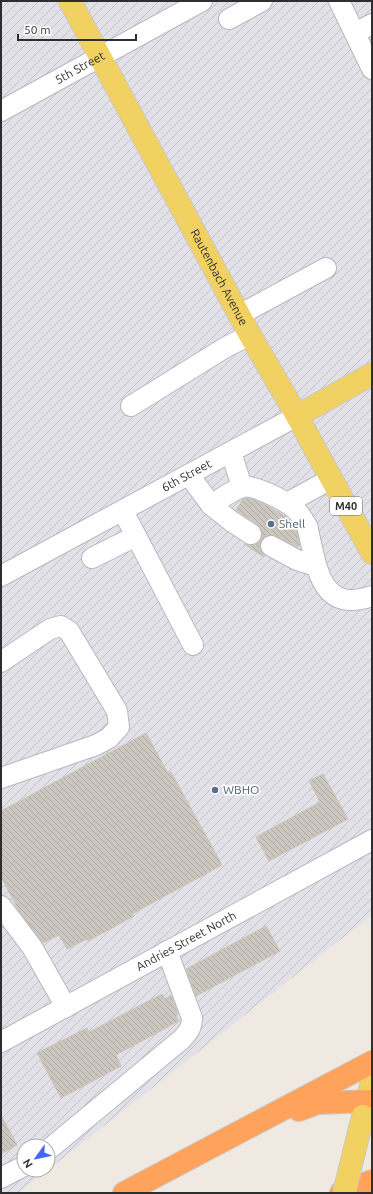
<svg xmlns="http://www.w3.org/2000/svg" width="373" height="1194" font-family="Ubuntu,sans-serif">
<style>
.industrial{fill:url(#industrial-furrows)}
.building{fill:url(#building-back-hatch);stroke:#cbc5ba}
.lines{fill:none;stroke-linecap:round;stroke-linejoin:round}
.minor-casing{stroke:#b4b7c1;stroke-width:22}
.major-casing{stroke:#c9c9c9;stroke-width:24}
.highway-casing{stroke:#c9c9c9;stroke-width:24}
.minor{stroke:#fff;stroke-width:20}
.major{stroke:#f2d163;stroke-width:22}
.highway{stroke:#ffa35c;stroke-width:22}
.major-bridge-casing{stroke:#c9c9c9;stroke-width:24;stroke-linecap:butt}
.major-bridge{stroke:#f2d163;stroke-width:22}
.service-dot{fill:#5c6f8a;stroke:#fff;stroke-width:1.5}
.labels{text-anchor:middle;stroke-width:3.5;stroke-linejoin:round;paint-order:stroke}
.shield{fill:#fff;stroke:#6d6d6d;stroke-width:1}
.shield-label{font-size:11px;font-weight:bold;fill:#2e2e2e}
.street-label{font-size:12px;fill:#2e2e2e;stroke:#fff}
.service-label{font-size:12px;fill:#4e5e75;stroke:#fff;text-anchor:start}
</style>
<defs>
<pattern id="industrial-furrows" width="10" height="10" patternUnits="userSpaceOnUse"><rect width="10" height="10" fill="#e3e1e8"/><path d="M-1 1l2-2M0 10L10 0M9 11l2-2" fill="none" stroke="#c3c1c7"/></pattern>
<pattern id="building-back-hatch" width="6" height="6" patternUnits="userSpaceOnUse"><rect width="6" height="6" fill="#cbc7bf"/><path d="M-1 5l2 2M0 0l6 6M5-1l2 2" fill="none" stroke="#afaba4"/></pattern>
</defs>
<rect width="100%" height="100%" fill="#efe9e1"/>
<path class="industrial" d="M1,1H372V915L48,1170V1146H24V1170H47L18,1193H1Z"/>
<path class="building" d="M245,498L252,499L266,505L288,518L297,532L300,545L298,547L276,536L271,535L265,536L261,541L260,547L264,557L244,544L251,545L257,544L261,540L262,534L261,528L258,525L236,510L243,499Z
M146,733L168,773L171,772L222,865L132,914L134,916L88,941L87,939L67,949L59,935L43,943L19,911L1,877V811Z
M323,774L348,819L269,861L256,837L320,802L309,781Z
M266,926L280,951L196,996L186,969Z
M162,994L165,999L171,995L178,1014L176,1016L179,1021L116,1055L121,1066L61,1098L37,1053L87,1028L89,1032Z
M1,1115L17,1145L1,1154Z"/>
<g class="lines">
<g class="minor-casing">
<g id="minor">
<path d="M339,1L372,69"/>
<path d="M229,19L262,1"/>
<path d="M355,33L372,24"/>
<path id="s1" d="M1,111L202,1"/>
<path d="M239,315L326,268"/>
<path d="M131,406L226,347L250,335"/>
<path d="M231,452L242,487"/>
<path d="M189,475L211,505L231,521L251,534"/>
<path d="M287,503L331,479"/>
<path d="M211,505C221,499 232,490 243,487C254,484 288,502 296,510C301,515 304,521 308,528"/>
<path d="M123,511L193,645"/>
<path d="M308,530C317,567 320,614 372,596"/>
<path d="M271,546L297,560L316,566"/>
<path d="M92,558L136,536"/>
<path id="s2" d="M1,576L297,416"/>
<path d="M1,662L50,629L61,626L69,631L117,711L119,727L109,738L96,745L1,778"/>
<path d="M1,906L32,947L66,1007"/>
<path id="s3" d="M1,1042L372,840"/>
<path d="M48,1150L182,1039C188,1032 192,1028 192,1018L167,951"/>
<path d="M1,1178L24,1166"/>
</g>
</g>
<g class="major-casing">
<g id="major">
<path id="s4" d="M70,1L250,335L297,416L372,553"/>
<path d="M297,416L372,374"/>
<path d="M363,1116L372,1082"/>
</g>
</g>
<g class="highway-casing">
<path id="highway" d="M299,1110L318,1103L372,1101
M124,1193L372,1062
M341,1193L372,1181"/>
</g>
<use href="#minor" class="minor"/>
<use href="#major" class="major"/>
<use href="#highway" class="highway"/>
<g class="major-bridge-casing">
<path id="major-bridge" d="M344,1193L363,1116"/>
</g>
<use href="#major-bridge" class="major-bridge"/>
</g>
<g class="service-dot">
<circle cx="271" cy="524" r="4"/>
<circle cx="215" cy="790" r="4"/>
</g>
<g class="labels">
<rect class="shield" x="330" y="497" width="32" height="18" rx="3"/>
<g class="shield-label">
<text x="346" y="510">M40</text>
</g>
<g class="street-label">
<text dy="4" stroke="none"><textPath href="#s1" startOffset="90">5th Street</textPath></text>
<text dy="4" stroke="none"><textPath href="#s4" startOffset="314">Rautenbach Avenue</textPath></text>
<text dy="4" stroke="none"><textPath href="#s2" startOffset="211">6th Street</textPath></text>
<text dy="4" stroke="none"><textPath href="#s3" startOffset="211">Andries Street North</textPath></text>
</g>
<g class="service-label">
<text x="279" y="528">Shell</text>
<text x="223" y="794">WBHO</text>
</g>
</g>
<rect width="373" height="1194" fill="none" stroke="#2e2e2e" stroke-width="4"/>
<g transform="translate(36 1158) rotate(237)"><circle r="19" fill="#ffffff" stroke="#ababab"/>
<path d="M0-3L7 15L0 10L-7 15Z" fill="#4264fb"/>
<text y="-6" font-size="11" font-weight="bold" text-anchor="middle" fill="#2e2e2e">N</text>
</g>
<path d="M18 34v6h118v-6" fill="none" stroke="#2e2e2e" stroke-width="2"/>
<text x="24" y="34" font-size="12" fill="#2e2e2e" stroke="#ffffff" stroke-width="3" paint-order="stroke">50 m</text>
</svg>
